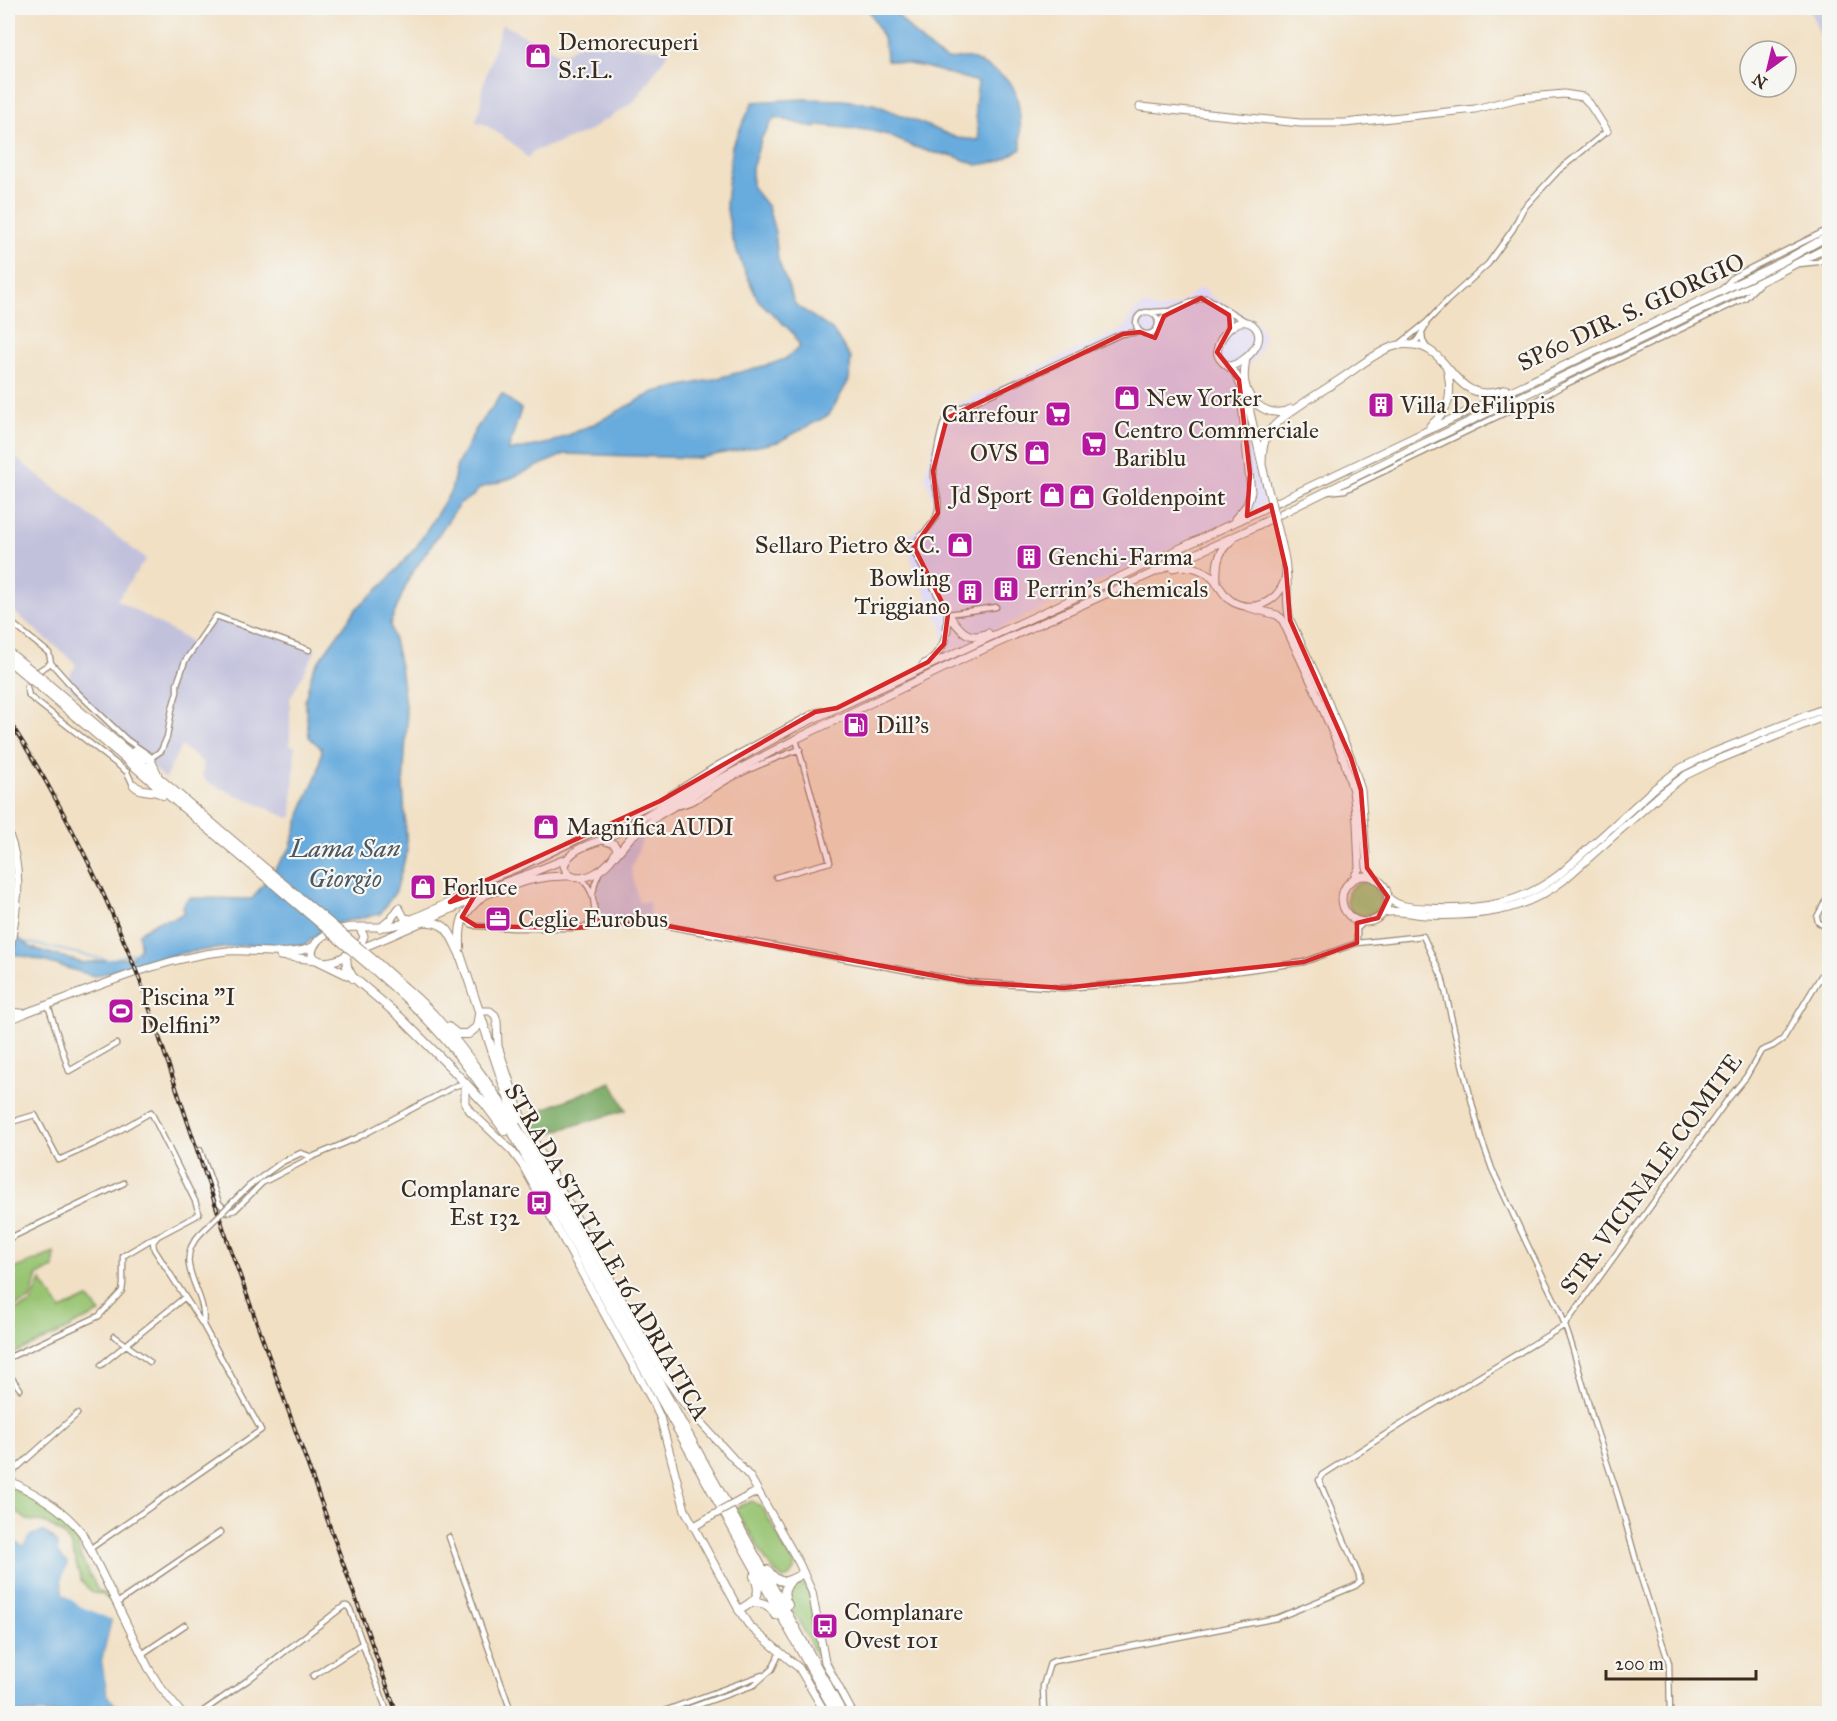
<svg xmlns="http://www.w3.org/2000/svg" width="1837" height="1721" font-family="'IM FELL Great Primer',serif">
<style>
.built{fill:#ddd5f6}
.industrial{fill:#c2c1dc}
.green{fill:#99c573;stroke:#6a7848;stroke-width:1.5}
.forest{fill:#7aaa65;stroke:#5a6a42;stroke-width:1.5}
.water{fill:#68abdd;stroke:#526a7e;stroke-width:1.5}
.pier{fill:#f1e0c4}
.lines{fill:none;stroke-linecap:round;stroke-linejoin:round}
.stream{stroke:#68abdd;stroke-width:1.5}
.street-casing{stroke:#968571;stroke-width:7}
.secondary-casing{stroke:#968571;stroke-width:9}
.highway-casing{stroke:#968571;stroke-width:10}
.street{stroke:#fff;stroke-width:4.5}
.secondary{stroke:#fff;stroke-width:7}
.highway{stroke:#fff;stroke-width:8}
.rail-casing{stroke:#3b2a1e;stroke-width:4}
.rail{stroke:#f6f6f2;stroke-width:1.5;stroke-dasharray:4.5;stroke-linecap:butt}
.street-bridge-casing{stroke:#968571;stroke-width:7;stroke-linecap:butt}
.secondary-bridge-casing{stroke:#968571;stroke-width:9;stroke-linecap:butt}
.highway-bridge-casing{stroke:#968571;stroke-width:10;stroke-linecap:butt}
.street-bridge{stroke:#fff;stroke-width:4.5}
.secondary-bridge{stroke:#fff;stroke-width:7}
.highway-bridge{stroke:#fff;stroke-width:8}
.marked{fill:#d62828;fill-opacity:0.2;stroke:#d62828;stroke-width:4.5;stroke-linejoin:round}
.labels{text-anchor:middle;stroke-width:4.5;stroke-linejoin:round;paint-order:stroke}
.poi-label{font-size:24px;fill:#3b2a1e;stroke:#f6f6f2;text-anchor:start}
.street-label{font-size:24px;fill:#3b2a1e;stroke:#f6f6f2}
.water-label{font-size:26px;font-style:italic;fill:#4b5761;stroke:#f6f6f2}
</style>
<rect width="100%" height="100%" fill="#f6f6f2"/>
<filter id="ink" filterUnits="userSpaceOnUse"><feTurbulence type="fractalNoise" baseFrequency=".0167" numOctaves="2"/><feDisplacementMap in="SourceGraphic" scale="12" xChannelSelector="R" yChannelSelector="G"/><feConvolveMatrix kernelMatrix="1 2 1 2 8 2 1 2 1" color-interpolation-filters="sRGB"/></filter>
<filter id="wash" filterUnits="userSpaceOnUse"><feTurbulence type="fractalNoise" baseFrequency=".008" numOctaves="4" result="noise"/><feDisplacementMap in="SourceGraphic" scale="24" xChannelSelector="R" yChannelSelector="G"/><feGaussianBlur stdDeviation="1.35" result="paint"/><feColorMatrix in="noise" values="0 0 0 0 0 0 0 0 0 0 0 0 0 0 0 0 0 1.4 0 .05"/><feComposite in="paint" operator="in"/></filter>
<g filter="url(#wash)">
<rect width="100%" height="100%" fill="#f1e0c4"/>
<path class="built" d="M1204,288L1210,296L1257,322L1264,336L1260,351L1249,365L1246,371L1249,389L1258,401L1246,416L1265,504L946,653L941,622L935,614L913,565L907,538L927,521L933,513V499L925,475L941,416L962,402L999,387L1032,370L1119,331L1126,325L1134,311L1144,305L1159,310L1168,308L1181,303L1195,291Z"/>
<path class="industrial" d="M1809,8H1829V36L1821,37Z
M502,24L558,53L566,52L582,43L591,42L670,50L634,102L606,120V118L588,132L532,152L528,158L512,143L484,124L476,122L481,104L482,88Z
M16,458L146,559L117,600L193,643L218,616L316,650L290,699V745L295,746L292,816L289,818L207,782L202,775L204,763L181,746L165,779L65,682L76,665L73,661L8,607V468Z
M647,827L631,869L639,902H649L650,918L604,920L600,917L597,889L601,875L614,862L626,846Z"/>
<path class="green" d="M1347 899a17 17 0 1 1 34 0a17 17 0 1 1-34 0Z
M54,1253V1268L38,1275L30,1300L8,1309V1271Z
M41,1280L61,1310L88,1298L100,1313L71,1326V1328L8,1356V1313L31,1304Z
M8,1486C35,1500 65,1515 81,1543L78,1547L81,1557L80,1558L82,1559L89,1574V1577L91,1576L98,1591L107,1595L110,1601L101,1594L93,1593L81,1581L71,1545L62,1533L43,1522L27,1520L14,1510L8,1498Z
M752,1501L762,1507L794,1564V1570L789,1577L783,1579C764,1564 763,1552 750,1533C745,1524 739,1518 735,1508Z
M797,1584H803L809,1592L821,1655L850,1713H847C832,1686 818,1659 804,1631C798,1618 788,1607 786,1593L792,1585Z"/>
<path class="forest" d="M611,1082L626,1110L535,1137L527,1116Z"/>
<path class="water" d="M868,8H894C900,21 929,50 942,57C954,63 960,56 969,58C978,61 1008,77 1012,85C1022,104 1020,129 1021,149L1001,161L977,165L954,156L930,152L912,146L885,134L866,130L819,125L815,128L775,117L762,137L752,168V187L768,207L775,232L778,260L795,304L832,330L851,358L849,380L829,415L778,442L700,458L565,454L509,479L480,488L473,496L460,503L410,576L390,624L400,666L407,721L403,786L407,851L396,891L380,914L338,923L322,931L304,946L248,945L182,953L94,976L33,958L8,953V931L32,948L83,963L132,957L140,948L139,933L158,921L175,918L185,912C181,908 184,902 189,898L252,899L290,849L302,809L318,772L322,749L309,737L305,700L313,669L357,608L386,582L417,546L451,491L457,465L476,429L502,394L521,409L508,451L550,443L594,424L654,392L710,380L771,364L785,359L800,347L794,334L758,300L743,267L732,238L726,204L732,146L753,102L804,99L842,100L874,104L957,138L979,140L975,106L978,82L925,67L887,60L883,38Z
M43,1531C53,1537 57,1541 58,1553L68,1563L62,1578L63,1594L112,1620L102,1661L108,1696L124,1713H8V1534L12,1540L24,1546L30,1535Z"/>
<path class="pier" d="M43,1528L57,1536L60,1544L61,1552L71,1562L65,1579L66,1592L82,1603L115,1619L105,1661L111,1695L127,1714L124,1713L108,1696L102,1661L112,1620L80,1606L63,1594L62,1578L68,1563L58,1553V1545L55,1538L43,1531L30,1535L24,1546L12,1540L8,1534V1531L14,1538L23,1542L29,1533Z"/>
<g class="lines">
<path class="stream" d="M25,942L108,960L137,952"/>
</g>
</g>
<g filter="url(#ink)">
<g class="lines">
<g class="street-casing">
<path id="street" d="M1799,264L1818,262L1830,255
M1722,289L1733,277L1823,232L1830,230
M1225,311L1230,318V327
M1136 323a11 11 0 1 1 22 0a11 11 0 1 1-22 0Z
M1152,312L1170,311L1201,298H1207L1247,322
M1158,323L1170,311
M1422,333L1423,341L1427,348
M1401,343L1427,322L1447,301L1488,264L1513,229L1523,209L1559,170L1607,131
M1413,344L1418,339L1426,325
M1327,492L1345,490L1519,406L1533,402L1564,385L1745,298L1760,283
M996,607L948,614L914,552C913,536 936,528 938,510C940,498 935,488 934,478C933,469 941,425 946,419C950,414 956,411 961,408L1121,334L1140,332
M8,620L49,653L51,663L75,690L127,740L149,755
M40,670L51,663
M27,687L29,696L127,772L133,785
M152,757L161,751L167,737L172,709L177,692V684L185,661L216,616L309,650
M679,806C698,802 713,788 730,779C752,767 776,758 800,749
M8,877L18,876
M776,877L830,862L796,739
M580,878C594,889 594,901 595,918L604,926
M1830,892L1817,917L1818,922L1830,930
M593,894L595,883L600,871
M454,898L465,890L520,868L660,801L719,764L815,712L831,709
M462,917L471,924L476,926L514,928H572L646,922L968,982L1064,988L1182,979L1304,962L1357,943L1423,936L1442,977L1462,1064L1481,1138L1492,1169L1527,1244L1560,1311L1572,1346L1594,1423L1619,1499L1641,1578L1669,1663L1670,1714
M1353,919L1357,926V943
M1357,929L1364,922
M48,1005L69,1071L116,1044
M8,1123L35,1115L59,1160L103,1140L151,1112L195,1201L199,1213L196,1216L158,1236L153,1242L154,1249L203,1325L261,1430L91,1548
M200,1150L219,1203L228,1212L235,1210L262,1183L312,1157L357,1138L455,1086L465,1083
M249,1186L282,1162L301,1153L312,1157
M200,1234C170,1265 209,1292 203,1325
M8,1239L124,1183
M114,1336L150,1362
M8,1358L99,1316L122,1291L123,1284V1256L155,1237
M101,1365L185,1297
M8,1373L20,1389
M8,1476L77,1414
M449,1537L512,1714
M117,1603L221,1532
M142,1654L185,1625
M313,1676L363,1643
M199,1714L248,1680L344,1606H347L350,1609L388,1714
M656,1714L762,1675
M673,1714L754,1685L772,1669L780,1652
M1044,1714L1043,1686L1050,1663L1054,1661L1277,1618L1355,1586L1360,1582L1359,1576L1319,1480L1322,1475L1416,1415L1565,1325L1728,1099L1746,1077L1761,1051L1773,1046L1783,1039L1830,961"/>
</g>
<g class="secondary-casing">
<path id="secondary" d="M1140,107L1300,123H1345L1475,109L1519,98L1564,94L1583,97L1589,103L1607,131
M1246,358C1245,366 1243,375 1245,383C1248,404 1271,419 1291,409
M1230,366C1245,363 1270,340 1253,325C1248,321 1241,321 1236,324C1225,330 1212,348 1220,359C1225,366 1232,367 1236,375C1242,386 1245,399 1250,410
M1249,408L1266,482
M1430,426C1450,409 1453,395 1447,369
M1262,464C1262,454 1263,442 1268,433C1280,415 1326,389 1345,376C1360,366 1375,353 1392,347C1399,344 1407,344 1414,345C1453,349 1453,409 1506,389
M1235,519L1247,505L1251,492L1241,395
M1173,568C1190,563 1208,570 1218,585C1223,592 1226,598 1233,602C1257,615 1287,597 1286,569C1286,559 1282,547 1280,537
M1286,569C1289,586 1285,604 1290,620L1322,688L1351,758L1361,790L1367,868L1375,879
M1217,584C1216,566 1217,551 1232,540
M1247,607L1277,615L1282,619L1315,690L1344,760L1353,791L1357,822L1359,868L1353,880
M948,614C960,629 967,642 988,633
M923,665C944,653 948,636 948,614
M8,832C26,877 15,915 8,962
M602,840L621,831L747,754L796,727L1122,576L1782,262L1830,235
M602,840L614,844L617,849C612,868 573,893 564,866C569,850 587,845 602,840Z
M615,856L631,837L659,815L720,779L796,739L973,654L1246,531L1412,449L1776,274L1830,246
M1342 899a23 23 0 1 1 46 0a23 23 0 1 1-46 0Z
M1388,897C1396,907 1414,908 1427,908C1476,911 1520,905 1560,874L1655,788L1681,768L1712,753L1830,706
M1383,913C1397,909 1411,914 1425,915C1476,917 1522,913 1564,880L1661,794L1686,775L1715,761L1830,714
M359,927H386L401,924L450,902L531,873L568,858
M359,927L364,936C360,953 322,973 312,954C314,933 341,927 359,927Z
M380,928L391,919L399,908L404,917L411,919
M356,950C405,932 450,907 499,890C524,881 544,875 571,876
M280,956L316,960
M479,1011H490L495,1015L497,1021L498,1046L522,1119L663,1374L685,1405L750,1477L799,1563L812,1592L825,1662L853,1714
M8,1012L21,1013
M8,1020C16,1018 25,1013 33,1010C97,988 159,958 227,951C254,949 291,958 314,946
M465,1083V1103L470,1111L512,1151L523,1166L653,1402L660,1417L685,1510L739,1610L748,1624L754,1630L799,1668L826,1714
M8,1480C36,1494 62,1507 82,1533L148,1667L159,1685L182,1714
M741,1500L758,1491
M693,1527L710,1517"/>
</g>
<g class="highway-casing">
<path id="highway" d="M8,652L32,671
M8,660L28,677
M41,678L267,870
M37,684L263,875
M134,752L150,759L157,774
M134,785C142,794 154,788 163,795
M419,922C448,920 449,932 460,954L506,1092L517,1120
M460,947C459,919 462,915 482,896
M346,956L347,967L353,978
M319,961L354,978L400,1017L453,1070L485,1104L505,1131
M375,961C394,979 415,995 433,1014C469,1054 499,1099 528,1145L843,1714
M371,967C387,981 404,995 419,1011C454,1046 483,1086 510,1128L836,1714
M448,1027L457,1034H468L477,1027L479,1014
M768,1570C780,1587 788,1582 803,1573
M752,1603C763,1601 770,1605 775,1615
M788,1605C782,1594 784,1589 791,1580
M739,1610C756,1601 763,1595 754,1576"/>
</g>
<use href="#street" class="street"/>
<use href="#secondary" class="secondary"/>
<use href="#highway" class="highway"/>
<g class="rail-casing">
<path id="rail" d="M8,719C61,801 105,891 141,983L229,1245L397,1714"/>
</g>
<use href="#rail" class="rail"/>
<g class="street-bridge-casing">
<path id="street-bridge" d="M200,1234L249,1186"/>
</g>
<g class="secondary-bridge-casing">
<path id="secondary-bridge" d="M1266,482L1280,537
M710,1517L741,1500"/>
</g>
<g class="highway-bridge-casing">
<path id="highway-bridge" d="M32,671L41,678
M28,677L37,684
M267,870L375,961
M263,875L371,967"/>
</g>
<use href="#street-bridge" class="street-bridge"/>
<use href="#secondary-bridge" class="secondary-bridge"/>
<use href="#highway-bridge" class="highway-bridge"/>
</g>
</g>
<path class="marked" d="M1201,298L1229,315L1230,328L1217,352L1239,380L1250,474L1247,516L1271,505L1286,569L1290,620L1351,758L1361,790L1367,868L1388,897L1378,918L1357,923V943L1304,962L1064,988L968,982L646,922L604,926L596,919L588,927L572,928L476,926L462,917L476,893L450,902L465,890L660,801L815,712L837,708L928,662L944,644L948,614L914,547L938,513L933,471L947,418L1123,334L1140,332L1155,338L1164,316Z"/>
<defs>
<g id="shop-square" transform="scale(1.35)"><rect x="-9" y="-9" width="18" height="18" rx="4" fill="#b5179e" stroke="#f6f6f2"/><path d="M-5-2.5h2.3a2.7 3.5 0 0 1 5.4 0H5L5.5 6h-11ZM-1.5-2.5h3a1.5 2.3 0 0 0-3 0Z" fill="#fff"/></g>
<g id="building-square" transform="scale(1.35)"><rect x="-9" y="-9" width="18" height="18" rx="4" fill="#b5179e" stroke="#f6f6f2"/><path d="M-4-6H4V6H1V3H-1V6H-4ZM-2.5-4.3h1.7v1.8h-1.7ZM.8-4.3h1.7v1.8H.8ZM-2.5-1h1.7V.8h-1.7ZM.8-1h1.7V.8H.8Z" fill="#fff"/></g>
<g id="supermarket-square" transform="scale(1.35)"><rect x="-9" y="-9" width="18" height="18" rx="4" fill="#b5179e" stroke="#f6f6f2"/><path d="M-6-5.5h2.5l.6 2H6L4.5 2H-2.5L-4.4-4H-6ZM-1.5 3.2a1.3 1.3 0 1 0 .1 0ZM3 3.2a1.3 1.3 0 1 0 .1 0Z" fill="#fff"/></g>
<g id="fuel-square" transform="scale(1.35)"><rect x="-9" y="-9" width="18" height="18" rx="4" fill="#b5179e" stroke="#f6f6f2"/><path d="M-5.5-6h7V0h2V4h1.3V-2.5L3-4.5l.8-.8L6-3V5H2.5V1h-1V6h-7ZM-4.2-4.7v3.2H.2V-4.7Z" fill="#fff"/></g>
<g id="office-square" transform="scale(1.35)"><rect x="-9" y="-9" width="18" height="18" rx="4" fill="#b5179e" stroke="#f6f6f2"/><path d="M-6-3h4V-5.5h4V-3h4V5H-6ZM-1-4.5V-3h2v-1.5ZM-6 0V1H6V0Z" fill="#fff"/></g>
<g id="stadium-square" transform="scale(1.35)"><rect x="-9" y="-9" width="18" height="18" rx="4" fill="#b5179e" stroke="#f6f6f2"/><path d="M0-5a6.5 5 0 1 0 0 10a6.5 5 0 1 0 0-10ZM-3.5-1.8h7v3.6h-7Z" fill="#fff"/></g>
<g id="bus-square" transform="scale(1.35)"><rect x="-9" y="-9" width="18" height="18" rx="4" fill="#b5179e" stroke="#f6f6f2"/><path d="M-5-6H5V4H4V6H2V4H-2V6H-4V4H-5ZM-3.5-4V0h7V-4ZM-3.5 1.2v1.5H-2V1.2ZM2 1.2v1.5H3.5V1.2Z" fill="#fff"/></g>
</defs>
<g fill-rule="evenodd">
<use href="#shop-square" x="538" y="56"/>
<use href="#shop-square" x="1127" y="398"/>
<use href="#building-square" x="1381" y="405"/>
<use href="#supermarket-square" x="1058" y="414"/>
<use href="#supermarket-square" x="1094" y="444"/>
<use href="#shop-square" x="1037" y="453"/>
<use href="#shop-square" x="1052" y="495"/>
<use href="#shop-square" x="1082" y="497"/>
<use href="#shop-square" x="960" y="545"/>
<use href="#building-square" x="1029" y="557"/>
<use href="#building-square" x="1006" y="589"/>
<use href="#building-square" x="970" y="592"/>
<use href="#fuel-square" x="856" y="725"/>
<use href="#shop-square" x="546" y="827"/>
<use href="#shop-square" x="423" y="887"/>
<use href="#office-square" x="498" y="919"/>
<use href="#stadium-square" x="121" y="1011"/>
<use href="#bus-square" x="539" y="1203"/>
<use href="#bus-square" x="825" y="1626"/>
</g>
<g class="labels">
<g class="poi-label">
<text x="558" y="50">Demorecuperi<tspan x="558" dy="28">S.r.L.</tspan></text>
<text x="1146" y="406">New Yorker</text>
<text x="1400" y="413">Villa DeFilippis</text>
<text x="1038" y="422" text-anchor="end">Carrefour</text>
<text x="1114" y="438">Centro Commerciale<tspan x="1114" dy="28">Bariblu</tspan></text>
<text x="1018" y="461" text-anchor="end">OVS</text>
<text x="1032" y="503" text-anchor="end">Jd Sport</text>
<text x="1102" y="505">Goldenpoint</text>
<text x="940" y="553" text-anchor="end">Sellaro Pietro &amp; C.</text>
<text x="1048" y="565">Genchi-Farma</text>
<text x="950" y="586" text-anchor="end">Bowling<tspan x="950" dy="28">Triggiano</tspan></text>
<text x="1026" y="597">Perrin's Chemicals</text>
<text x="876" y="733">Dill's</text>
<text x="566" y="835">Magnifica AUDI</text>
<text x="442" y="895">Forluce</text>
<text x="518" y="927">Ceglie Eurobus</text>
<text x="140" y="1005">Piscina "I<tspan x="140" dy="28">Delfini"</tspan></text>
<text x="520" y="1197" text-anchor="end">Complanare<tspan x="520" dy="28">Est 132</tspan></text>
<text x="844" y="1620">Complanare<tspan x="844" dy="28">Ovest 101</tspan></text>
</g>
<g class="street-label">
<text transform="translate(1631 312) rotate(-25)" y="8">SP60 DIR. S. GIORGIO</text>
<text transform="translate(1651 1174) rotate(-54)" y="8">STR. VICINALE COMITE</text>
<text transform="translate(607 1252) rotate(60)" y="8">STRADA STATALE 16 ADRIATICA</text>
</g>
<g class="water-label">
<text x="345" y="857">Lama San<tspan x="345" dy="30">Giorgio</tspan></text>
</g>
</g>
<rect width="1837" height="1721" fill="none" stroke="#f6f6f2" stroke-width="30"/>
<g transform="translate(1768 69) rotate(214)"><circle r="28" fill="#f6f6f2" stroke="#aba49d" stroke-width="1.5"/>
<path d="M0-4.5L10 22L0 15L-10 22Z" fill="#b5179e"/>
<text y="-9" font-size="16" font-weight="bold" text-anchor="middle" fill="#3b2a1e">N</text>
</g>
<path d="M1606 1670v9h150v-9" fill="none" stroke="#3b2a1e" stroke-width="3"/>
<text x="1615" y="1670" font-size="18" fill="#3b2a1e" stroke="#f6f6f2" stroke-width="4.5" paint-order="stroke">200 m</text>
</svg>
